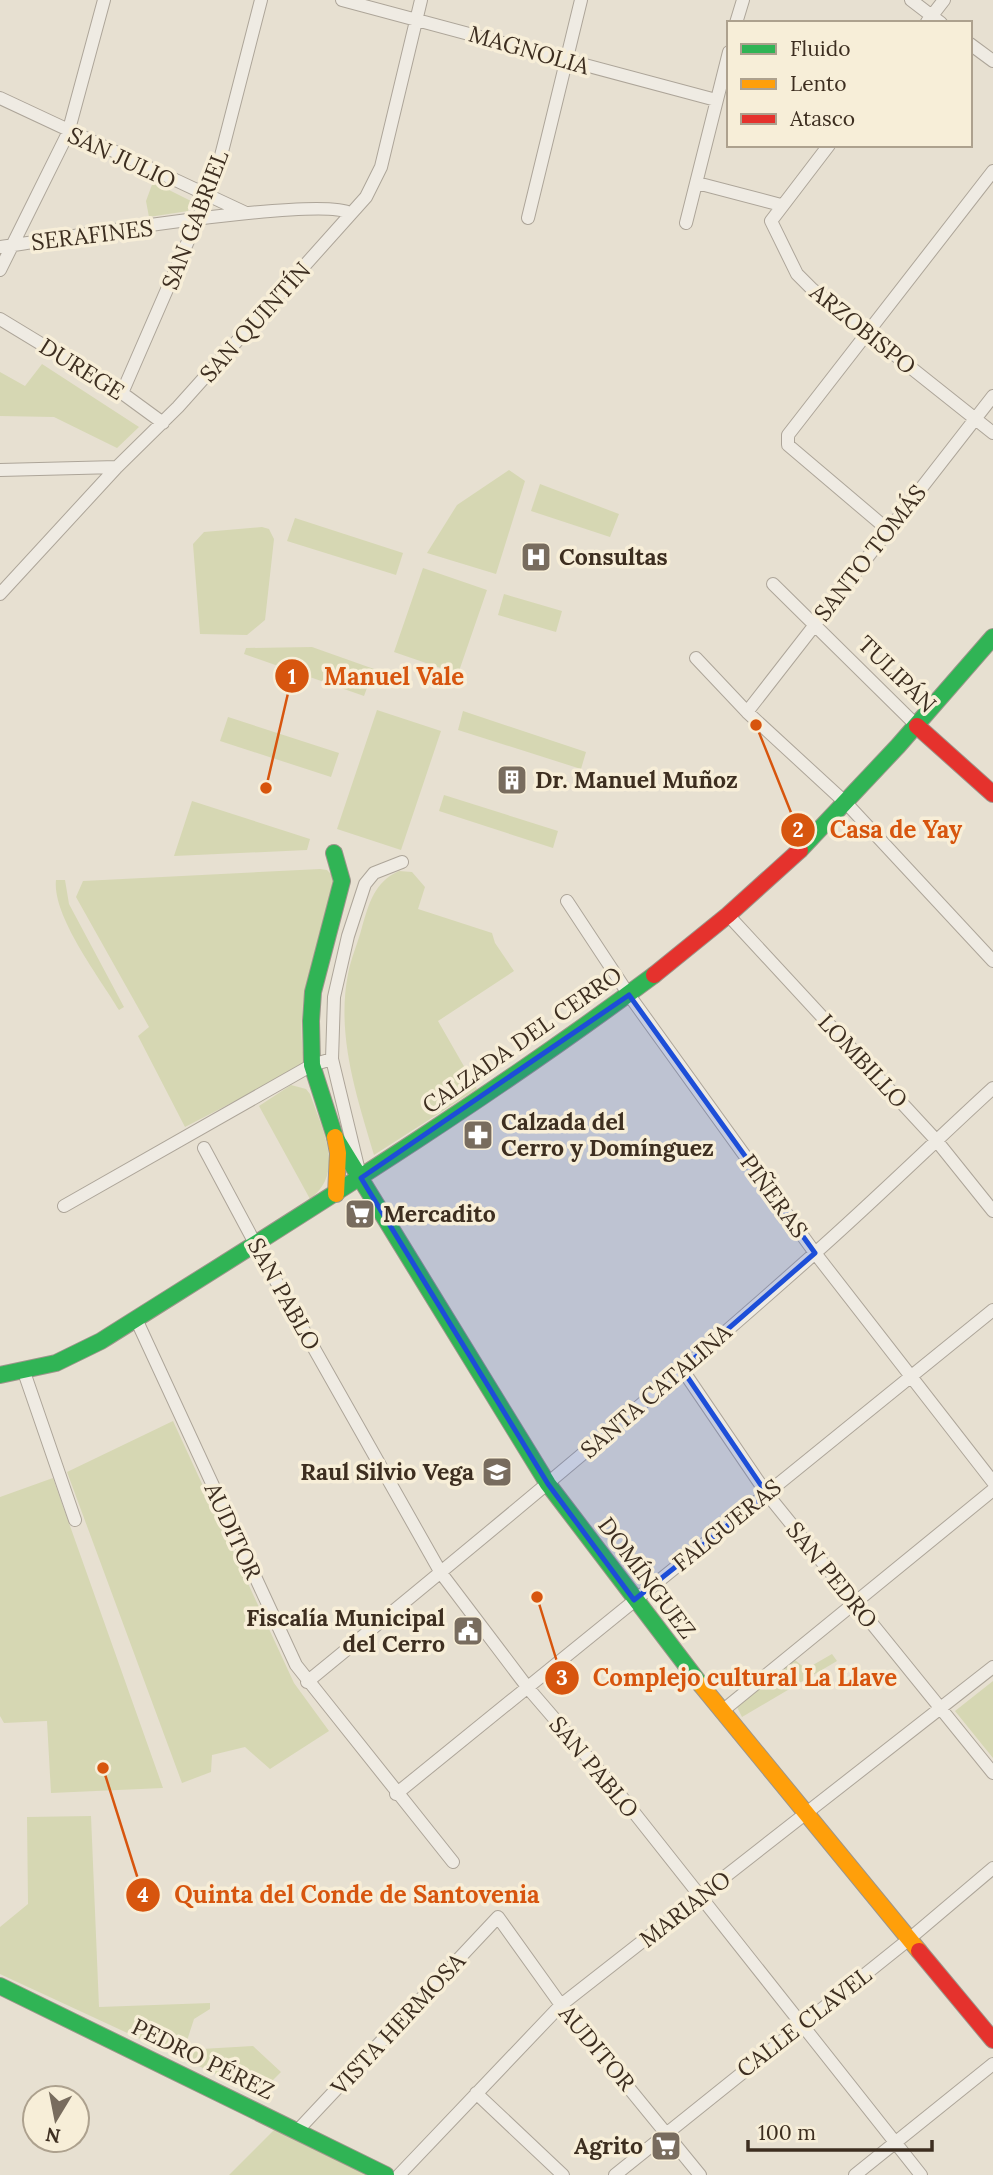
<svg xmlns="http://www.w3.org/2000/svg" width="993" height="2175" font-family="Lora,serif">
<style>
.green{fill:#d6d7b3}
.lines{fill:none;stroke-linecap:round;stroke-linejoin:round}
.street-casing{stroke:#ada599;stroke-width:14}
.fast-casing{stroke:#9c958a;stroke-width:18}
.slow-casing{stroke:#9c958a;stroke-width:18}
.jam-casing{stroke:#9c958a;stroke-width:18}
.street{stroke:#efebe3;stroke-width:12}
.fast{stroke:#30b455;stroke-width:16}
.slow{stroke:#ff9f0a;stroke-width:16}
.jam{stroke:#e5322d;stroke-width:16}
.marked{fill:#1d4ed8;fill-opacity:0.2;stroke:#1d4ed8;stroke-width:5;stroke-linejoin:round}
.labels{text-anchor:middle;stroke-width:7;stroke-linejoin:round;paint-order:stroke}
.street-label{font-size:23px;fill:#3d2e20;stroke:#f7eed8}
.poi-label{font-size:23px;font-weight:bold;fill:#3d2e20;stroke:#f7eed8;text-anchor:start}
.leader{fill:none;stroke:#d7550e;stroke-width:2.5}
.callout-dot{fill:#d7550e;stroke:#f7eed8;stroke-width:2.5}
.mark-label{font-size:21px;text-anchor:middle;font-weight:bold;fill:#fff}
.callout-label{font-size:24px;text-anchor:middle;font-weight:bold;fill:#d7550e;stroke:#f7eed8;stroke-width:7;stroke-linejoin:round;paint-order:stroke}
</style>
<rect width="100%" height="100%" fill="#e7e0d1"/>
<path class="green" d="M153,182L191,201L188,211L149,217L146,201Z
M42,364L139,427L117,448L54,417L0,416V372L25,386Z
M509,470L525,481L496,574L427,553L457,505Z
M540,484L619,514L610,537L531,511Z
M295,518L403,553L396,575L287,541Z
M262,527L269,529L274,539L265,620L247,635L200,634L193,544L204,532Z
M423,568L487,590L458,674L394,652Z
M504,594L562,611L556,632L498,615Z
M312,647L374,669L364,696L244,654L246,648Z
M377,710L441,731L401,850L337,829Z
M463,711L586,752L581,769L458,730Z
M228,717L339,753L331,777L220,741Z
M444,795L558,831L553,848L439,811Z
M192,801L310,839L307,850L174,856Z
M320,869L327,870L334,877C323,944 291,996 305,1065L185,1127L138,1036L149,1027L76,897L83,881Z
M399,871L412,872L425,887L418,909L492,933L495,943L514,971L438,1021L477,1089L374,1155C357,1097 336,1036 348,974C351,958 358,943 362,927C369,904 374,882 399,871Z
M56,880H65L69,904L124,1007L119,1010C100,978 52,916 56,880Z
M291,1085L306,1089L310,1094C322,1129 346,1172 310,1199L259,1106Z
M173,1421L294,1683L329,1731L270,1769L245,1747L212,1755L211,1772L182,1783L67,1472Z
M53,1478L163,1788L51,1793L47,1721L4,1723L0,1716V1497Z
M832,1654L837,1661L742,1717L737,1707L795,1660L806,1669Z
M993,1681V1758L955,1711Z
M91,1816L99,2007L210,2003V2009L194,2019L184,2050L253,2046L281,2072L259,2094L0,1974V1927L28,1904L27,1817Z
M277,2127L369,2175H229Z"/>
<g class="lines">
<g class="street-casing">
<path id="street" d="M342,0L716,100
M911,0L941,23
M927,22L944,0
M736,23L743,0
M970,44L993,61
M0,98L246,213
M829,145L771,221L797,274L812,289L993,433
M697,183L781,205
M528,218L581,0
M686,223L729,52
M0,247C54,240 318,195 350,213
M0,270L68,133L104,0
M0,319L122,393L163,423
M122,393L215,179L261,0
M0,470L117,467
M887,529L788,445V435L993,171
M773,584L917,726
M0,594L117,467L178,407L366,197L381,167L421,0
M696,658L747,712L848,805L993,961
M747,712L993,396
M567,901L629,995L815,1253L993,1482
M728,915L936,1140L993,1211
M204,1148L264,1260L441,1573L528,1688L621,1796L921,2175
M358,1167L332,1059L334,997L348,936L365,884L374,873L402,862
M64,1206L312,1065L332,1059
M136,1319L296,1665L453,1862
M682,1369L767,1494L993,1773
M24,1372L75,1520
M307,1682C478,1542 649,1401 814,1254C875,1200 933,1143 993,1088
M721,1712L993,1490
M396,1794L993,1310
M476,2093L563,2175
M298,2130L498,1917L561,2005L700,2175
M399,2175L561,2005L993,1667
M615,2175L908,1940L993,1868
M855,2175L993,2064"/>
</g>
<g class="fast-casing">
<path id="fast" d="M800,850L898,746L993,637
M334,853L342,881L313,992L311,1021L312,1065L335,1137L548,1484L701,1685
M0,1375L56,1363L101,1341C288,1223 476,1108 654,975
M0,1986L386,2175"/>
</g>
<g class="slow-casing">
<path id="slow" d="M335,1137L338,1153L336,1194
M701,1685L919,1951"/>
</g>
<g class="jam-casing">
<path id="jam" d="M917,726L993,794
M654,975L728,915L800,850
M919,1951L993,2040"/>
</g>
<use href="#street" class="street"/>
<use href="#fast" class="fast"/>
<use href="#slow" class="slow"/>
<use href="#jam" class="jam"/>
</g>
<path class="marked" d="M629,995L815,1253L682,1369L767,1494L634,1600L548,1484L361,1178Z"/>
<defs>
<g id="hospital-square" transform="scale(1.575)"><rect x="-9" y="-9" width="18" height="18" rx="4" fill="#786c5e" stroke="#f7eed8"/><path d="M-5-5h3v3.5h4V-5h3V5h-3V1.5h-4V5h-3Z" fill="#fff"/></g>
<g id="building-square" transform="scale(1.575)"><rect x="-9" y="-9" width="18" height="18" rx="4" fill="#786c5e" stroke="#f7eed8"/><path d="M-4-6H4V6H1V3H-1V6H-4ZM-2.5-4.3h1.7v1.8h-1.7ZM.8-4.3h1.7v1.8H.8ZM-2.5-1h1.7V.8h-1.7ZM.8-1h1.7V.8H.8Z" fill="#fff"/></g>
<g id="pharmacy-square" transform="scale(1.575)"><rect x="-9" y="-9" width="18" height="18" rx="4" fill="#786c5e" stroke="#f7eed8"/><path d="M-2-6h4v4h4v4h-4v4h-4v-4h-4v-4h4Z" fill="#fff"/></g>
<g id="supermarket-square" transform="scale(1.575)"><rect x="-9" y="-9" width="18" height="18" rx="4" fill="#786c5e" stroke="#f7eed8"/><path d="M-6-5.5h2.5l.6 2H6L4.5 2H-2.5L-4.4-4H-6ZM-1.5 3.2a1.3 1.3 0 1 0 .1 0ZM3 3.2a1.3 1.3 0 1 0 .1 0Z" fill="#fff"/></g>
<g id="school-square" transform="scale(1.575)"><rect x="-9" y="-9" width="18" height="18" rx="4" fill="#786c5e" stroke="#f7eed8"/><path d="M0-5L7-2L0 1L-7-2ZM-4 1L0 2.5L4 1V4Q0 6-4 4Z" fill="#fff"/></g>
<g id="civic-square" transform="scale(1.575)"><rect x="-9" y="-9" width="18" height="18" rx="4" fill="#786c5e" stroke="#f7eed8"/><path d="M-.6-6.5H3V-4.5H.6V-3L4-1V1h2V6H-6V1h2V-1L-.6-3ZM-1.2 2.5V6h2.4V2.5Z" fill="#fff"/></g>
</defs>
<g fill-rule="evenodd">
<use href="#hospital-square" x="536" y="557"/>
<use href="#building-square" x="512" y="780"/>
<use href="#pharmacy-square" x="478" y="1135"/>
<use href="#supermarket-square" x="360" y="1214"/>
<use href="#school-square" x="497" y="1472"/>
<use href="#civic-square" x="468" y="1631"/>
<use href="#supermarket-square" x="666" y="2146"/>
</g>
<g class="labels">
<g class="street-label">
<text transform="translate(529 50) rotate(16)" y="8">MAGNOLIA</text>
<text transform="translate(122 158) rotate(25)" y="8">SAN JULIO</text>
<text transform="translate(195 220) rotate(-69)" y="8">SAN GABRIEL</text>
<text transform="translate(92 235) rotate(-7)" y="8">SERAFINES</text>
<text transform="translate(255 322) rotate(-48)" y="8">SAN QUINTÍN</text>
<text transform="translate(863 329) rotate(39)" y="8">ARZOBISPO</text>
<text transform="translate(82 369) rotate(32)" y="8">DUREGE</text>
<text transform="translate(870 553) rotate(-52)" y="8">SANTO TOMÁS</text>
<text transform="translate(897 674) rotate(44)" y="8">TULIPÁN</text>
<text transform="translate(522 1040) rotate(-35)" y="8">CALZADA DEL CERRO</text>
<text transform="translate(863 1061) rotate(47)" y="8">LOMBILLO</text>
<text transform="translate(774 1196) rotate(54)" y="8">PIÑERAS</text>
<text transform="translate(284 1294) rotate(61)" y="8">SAN PABLO</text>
<text transform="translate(656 1391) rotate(-41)" y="8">SANTA CATALINA</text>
<text transform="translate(727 1525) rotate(-39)" y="8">FALGUERAS</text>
<text transform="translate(233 1531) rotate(65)" y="8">AUDITOR</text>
<text transform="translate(832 1575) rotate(51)" y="8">SAN PEDRO</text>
<text transform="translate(647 1578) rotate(53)" y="8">DOMÍNGUEZ</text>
<text transform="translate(594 1767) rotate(50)" y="8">SAN PABLO</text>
<text transform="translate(685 1909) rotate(-38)" y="8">MARIANO</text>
<text transform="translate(804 2022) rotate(-38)" y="8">CALLE CLAVEL</text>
<text transform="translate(398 2024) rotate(-47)" y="8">VISTA HERMOSA</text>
<text transform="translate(597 2048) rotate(50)" y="8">AUDITOR</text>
<text transform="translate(203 2059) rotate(26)" y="8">PEDRO PÉREZ</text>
</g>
<g class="poi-label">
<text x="559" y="565">Consultas</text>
<text x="535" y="788">Dr. Manuel Muñoz</text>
<text x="501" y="1130">Calzada del<tspan x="501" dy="26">Cerro y Domínguez</tspan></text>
<text x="383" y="1222">Mercadito</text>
<text x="474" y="1480" text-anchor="end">Raul Silvio Vega</text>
<text x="445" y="1626" text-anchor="end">Fiscalía Municipal<tspan x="445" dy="26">del Cerro</tspan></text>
<text x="643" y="2154" text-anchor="end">Agrito</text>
</g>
</g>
<path class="leader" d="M266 788L292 676M756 725L798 830M537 1597L562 1678M103 1768L143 1895"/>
<g class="callout-dot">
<circle cx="266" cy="788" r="7"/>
<circle cx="756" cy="725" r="7"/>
<circle cx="537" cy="1597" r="7"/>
<circle cx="103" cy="1768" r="7"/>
<circle cx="292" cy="676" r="18"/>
<circle cx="798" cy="830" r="18"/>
<circle cx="562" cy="1678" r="18"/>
<circle cx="143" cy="1895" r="18"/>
</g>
<g class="mark-label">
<text x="292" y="684">1</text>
<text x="798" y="837">2</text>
<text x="562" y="1685">3</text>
<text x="143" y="1902">4</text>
</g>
<g class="callout-label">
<text x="394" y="685">Manuel Vale</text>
<text x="896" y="838">Casa de Yay</text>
<text x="745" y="1686">Complejo cultural La Llave</text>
<text x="357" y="1903">Quinta del Conde de Santovenia</text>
</g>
<rect x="727" y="21" width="245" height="126" fill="#f7eed8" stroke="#ada18e" stroke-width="2"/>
<rect x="741" y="44" width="35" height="10" fill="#30b455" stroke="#ada18e" stroke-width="2"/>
<text x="790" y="56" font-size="21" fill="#3d2e20">Fluido</text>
<rect x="741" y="79" width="35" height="10" fill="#ff9f0a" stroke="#ada18e" stroke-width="2"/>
<text x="790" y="91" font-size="21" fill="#3d2e20">Lento</text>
<rect x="741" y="114" width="35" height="10" fill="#e5322d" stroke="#ada18e" stroke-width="2"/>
<text x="790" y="126" font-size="21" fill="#3d2e20">Atasco</text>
<g transform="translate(56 2119) rotate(190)"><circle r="33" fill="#f7eed8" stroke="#ada18e" stroke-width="2"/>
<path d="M0-5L12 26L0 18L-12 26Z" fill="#786c5e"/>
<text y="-10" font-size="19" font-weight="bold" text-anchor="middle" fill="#3d2e20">N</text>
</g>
<path d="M748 2140v10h184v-10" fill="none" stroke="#3d2e20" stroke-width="3.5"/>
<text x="758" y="2140" font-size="21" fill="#3d2e20" stroke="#f7eed8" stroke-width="5" paint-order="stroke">100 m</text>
</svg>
